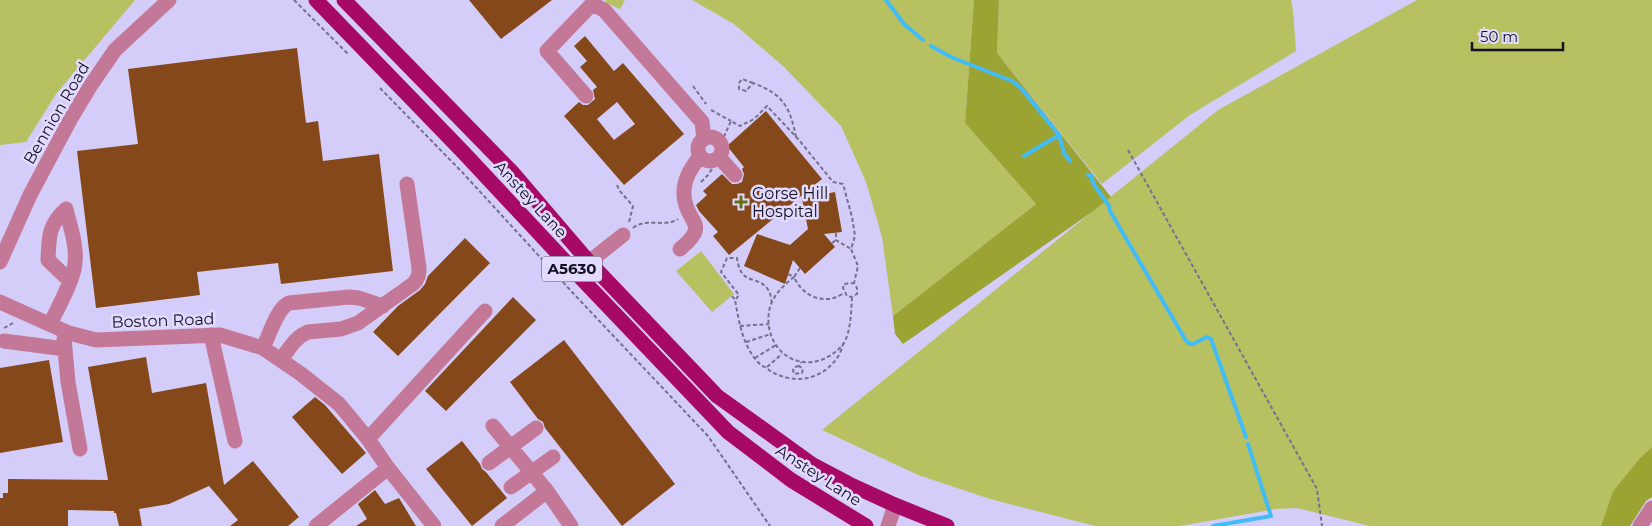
<svg xmlns="http://www.w3.org/2000/svg" width="1652" height="526" font-family="Montserrat,sans-serif">
<style>
.green{fill:#b7c161}
.forest{fill:#9ba332}
.lines{fill:none;stroke-linecap:round;stroke-linejoin:round}
.stream{stroke:#42bcf6;stroke-width:4}
.building{fill:#84481a;fill-rule:evenodd}
.path{stroke:#76708e;stroke-width:2;stroke-dasharray:4 2.5;stroke-linecap:butt}
.minor{stroke:#c47898;stroke-width:15}
.major{stroke:#a70966;stroke-width:15}
.poi-dot{fill:#676d12;stroke:#e2dbff;stroke-width:2}
.labels{text-anchor:middle;stroke-width:5;stroke-linejoin:round;paint-order:stroke}
.shield{fill:#e2dbff;stroke:#524e63;stroke-width:1}
.shield-label{font-size:15px;font-weight:bold;fill:#141120}
.street-label{font-size:16px;fill:#141120;stroke:#e2dbff}
.poi-label{font-size:16px;fill:#141120;stroke:#e2dbff;text-anchor:start}
</style>
<rect width="100%" height="100%" fill="#d5cdf9"/>
<path class="green" d="M0,0H135L56,94L26,142L0,145Z
M606,0H625L620,9L606,3Z
M692,0H974L965,123L1036,204L893,316L882,237L866,182L841,126L783,66L734,24Z
M999,0H1291L1293,10L1296,51L1190,115L1102,184L997,53Z
M1417,0H1652V447L1640,458L1613,491L1601,526H1370L1297,508L1276,509L1180,526H1095L990,499L918,475L822,430L1218,110Z
M701,251L734,294L712,312L676,271Z"/>
<path class="forest" d="M974,0H999L997,53L1111,197L1092,212L903,344L895,334L893,316L1036,204L965,123Z
M1652,447V497L1646,501L1630,526H1601L1613,491L1640,458Z"/>
<g class="lines">
<path class="stream" d="M886,0L904,24L923,40
M931,46L951,57L1012,81L1021,88L1059,135L1064,153L1070,161
M1024,156L1059,135
M1088,175H1091L1093,183L1109,206L1110,211L1185,339L1189,344H1193L1207,337L1211,339L1246,437
M1213,526L1271,516L1248,444"/>
</g>
<path class="building" d="M469,0H552L501,39Z
M585,36L614,71L623,63L684,134L624,185L564,116L579,102L583,105H588L595,99L593,90L597,87L580,67L587,61L574,46ZM617,102L635,124L614,140L597,119Z
M297,48L306,123L318,121L323,161L379,154L393,271L281,284L278,263L197,272L200,295L96,308L77,151L138,144L128,69Z
M766,111L822,179L729,255L713,236L718,232L699,211L696,205L707,195L703,191L722,174L732,184H737L742,182L744,174L742,169L744,167L727,146Z
M835,192L842,232L824,234L835,247L805,274L793,260L785,284L744,266L757,234L790,245L808,229L802,199Z
M465,238L490,263L398,356L373,332L398,306L420,290L425,284L428,276Z
M513,297L536,320L446,411L425,391Z
M564,340L675,484L622,526L545,428L543,422L538,419L510,382Z
M146,357L152,393L206,383L224,485L253,461L299,517L288,526H230L238,520L209,486L169,504L139,509L142,526H119L116,513H114V511L68,510V526H0V498H3V493H8V479L108,480L88,367Z
M49,360L63,442L0,453V368Z
M315,397L325,405L366,453L342,474L292,417Z
M462,441L480,464L482,469L486,472L507,498L472,526L426,469Z
M375,490L385,504L399,498L416,526H356L367,519L358,504Z"/>
<g class="lines">
<path class="path" d="M294,0L349,55
M753,83L742,79L739,83V89L746,91L753,83C783,94 790,107 796,137
M693,86L706,104
M380,88L462,172L572,292L708,436L770,526
M711,110L731,121
M720,142L722,141L731,121L740,126L754,119L767,106L799,140L833,182L843,184L852,217L855,236L851,249L858,266L854,283L857,288V294L852,297L847,296L843,288L844,284L854,283
M1128,150L1317,489L1322,526
M701,182L708,175L712,169
M617,185L619,190L633,206L629,222
M633,228C646,217 664,228 678,219
M836,233V240L851,249
M832,243L836,240
M800,268L794,277C803,297 825,306 844,293
M788,274L794,277C784,285 774,294 770,307C761,342 791,374 826,358C832,355 840,349 844,343C851,330 851,312 852,298
M732,296L735,300
M772,303C771,300 771,294 769,291C758,273 741,288 737,258H727L721,272L739,295L735,300C739,321 742,344 757,361C760,365 765,367 769,370C792,385 821,381 837,358C840,354 842,349 843,344
M740,326L769,324
M4,328L13,323
M746,342L771,334
M755,358L776,345
M799,366L795,367L793,370L794,374L802,373L803,369L799,366L801,362
M767,367L782,354"/>
<path class="minor" d="M592,4L604,10L702,122L704,139
M586,96L547,51L592,4L593,0
M698 149a12 12 0 1 1 24 0a12 12 0 1 1-24 0Z
M719,157L735,175
M680,249C712,223 685,223 684,195C683,180 691,168 700,156
M0,262L30,195L70,120L91,85L115,50L169,0
M589,262L623,235
M0,302L69,333L96,340L220,335L263,348L301,374L339,404L368,439L388,468L434,526
M50,324C58,308 74,279 75,263C77,245 70,226 66,209C48,225 49,238 48,260L69,280
M211,335L235,441
M4,341L65,349L64,339
M263,348C269,336 277,308 289,303L349,297L359,298L383,306
M65,349L68,382L80,449
M281,360C289,349 295,337 308,332L341,329L358,323L413,284C418,279 419,276 419,268L407,184
M493,426L547,491L502,526
M368,439L485,311
M489,463L536,428
M511,487L553,457
M547,491L571,526
M316,526L388,468
M888,526L895,505
M1640,526L1652,508"/>
<path class="major" d="M316,0L464,153L577,274L728,432L791,480L866,526
M344,0L513,173L589,262L717,396L813,465L849,484L895,505L947,526"/>
</g>
<path class="poi-dot" d="M738.5 194.5h5v5h5v5h-5v5h-5v-5h-5v-5h5z"/>
<g class="labels">
<rect class="shield" x="542" y="256.5" width="60" height="25" rx="4"/>
<g class="shield-label">
<text x="572" y="274">A5630</text>
</g>
<g class="street-label">
<text transform="translate(56 113) rotate(-60)" y="6">Bennion Road</text>
<text transform="translate(531 199) rotate(47)" y="6">Anstey Lane</text>
<text transform="translate(163 320) rotate(-2)" y="6">Boston Road</text>
<text transform="translate(819 475) rotate(33)" y="6">Anstey Lane</text>
</g>
<g class="poi-label">
<text x="752" y="199">Gorse Hill<tspan x="752" dy="18">Hospital</tspan></text>
</g>
</g>
<path d="M1472 42v8h91v-8" fill="none" stroke="#141120" stroke-width="2.5"/>
<text x="1480" y="42" font-size="15" fill="#141120" stroke="#e2dbff" stroke-width="4" paint-order="stroke">50 m</text>
</svg>
